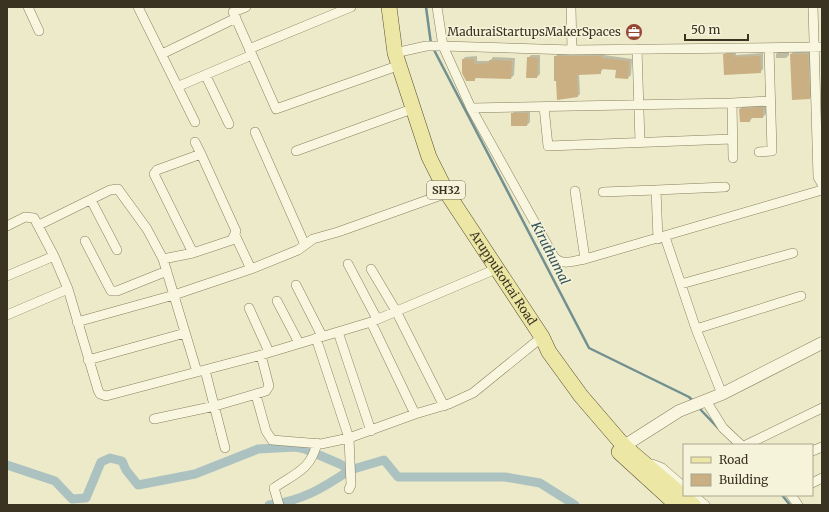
<svg xmlns="http://www.w3.org/2000/svg" width="829" height="512" font-family="Merriweather,serif">
<style>
.shadow{fill:#0003}
.lines{fill:none;stroke-linecap:round;stroke-linejoin:round}
.stream{stroke:#71908f;stroke-width:2.5}
.canal{stroke:#abc2c0;stroke-width:9}
.building{fill:#c9af82}
.minor-casing{stroke:#897f5f;stroke-width:10}
.tertiary-casing{stroke:#897f5f;stroke-width:13}
.primary-casing{stroke:#584c33;stroke-width:16}
.minor{stroke:#f8f6de;stroke-width:9}
.tertiary{stroke:#f8f6de;stroke-width:12}
.primary{stroke:#ede7a5;stroke-width:15}
.labels{text-anchor:middle;stroke-width:3;stroke-linejoin:round;paint-order:stroke}
.shield{fill:#f5f3da;stroke:#736d59;stroke-width:1}
.shield-label{font-size:11px;font-weight:bold;fill:#3b3322}
.poi-label{font-size:12px;fill:#3b3322;stroke:#f5f3da;text-anchor:end}
.street-label{font-size:12px;fill:#3b3322;stroke:#f5f3da}
.water-label{font-size:13px;font-style:italic;fill:#325359;stroke:#f5f3da}
</style>
<rect width="100%" height="100%" fill="#edeaca"/>
<path class="shadow" d="M779,51H789V55L786,58H776V54Z
M794,51H811L812,96L809,98L791,54Z
M727,52H736V55L763,53V69L760,72L724,55Z
M604,53V55L632,59L631,75L628,78L617,69H603L600,73L579,74L580,94L578,96L555,57L558,54Z
M531,55H540V74L537,77L528,58Z
M477,56V61H490L493,57L515,58L514,75L511,78L477,77L474,80L463,60L465,57Z
M766,105V114L763,117H753L750,121L740,109L743,106Z
M515,111H530V122L527,125L512,114Z"/>
<g class="lines">
<path class="stream" d="M426,7L431,44
M433,48L589,348L689,397L693,401
M699,408L719,429
M782,495L790,505"/>
<path class="canal" d="M7,465L55,481L72,499L86,498L101,462L110,458L122,461L126,470L138,485L195,474L258,449L296,447L305,449L340,464L350,470L384,460L398,477H505L540,483L575,505
M269,505C302,501 323,488 350,470"/>
</g>
<path class="building" d="M723,54H734V57L760,56L761,73L724,75Z
M790,54H808L810,99L792,100Z
M554,56H602V58L629,61L628,79L615,78L616,70L601,69V74L577,75L578,97L557,100L556,81H554Z
M527,57L538,58L537,78H526Z
M462,59H474V64L489,63V60L512,61L511,79L475,78V81H466L462,73Z
M763,107V118H750V122H740L739,109Z
M511,113H528L527,126H511Z"/>
<g class="lines">
<g class="minor-casing">
<path id="minor" d="M28,7L39,31
M138,7L195,122
M246,7L233,12L276,109L400,65
M437,7L443,46L471,108L554,257C562,266 574,261 585,259L822,190
M571,7L572,50
M813,7L818,177L822,184
M249,49L351,7
M637,49L640,142
M395,53L426,46H443L572,50L822,47
M162,54L236,18
M206,76L229,124
M179,86L252,55
M732,103L771,101
M544,107L548,146L732,139
M471,108L732,103L733,158
M255,132L305,245
M195,142L201,154
M296,151L412,109
M759,152L772,151L769,48
M575,191L585,259
M603,192L656,190
M91,200L117,250
M39,225L110,190L118,189L147,229L163,259
M7,226L25,217L34,218L54,256
M235,235L251,269
M665,237L696,329L722,394
M658,239L656,190L725,187
M85,241L111,291H117L167,271
M193,253L232,240L236,231L201,154L157,170L154,174L193,253L163,259L197,372
M348,264L377,319
M371,269L396,311L444,406
M7,276L54,256L68,289L98,390L100,394L106,396L261,355L371,322L496,269
M681,284L793,253
M296,285L322,336
M277,301L299,343
M249,308L269,352
M7,315L68,289
M77,322L174,295L251,269L298,250L313,239L338,232L447,193
M371,322L415,414
M696,329L801,296
M338,332L371,431
M316,338L349,438L415,414L449,404L473,393L542,337
M88,360L185,333
M205,370L225,448
M256,395L266,431L272,440L321,444L349,438L351,485L349,489
M706,401L723,428L741,445
M154,419L215,406L266,391L269,386L261,355
M746,445L822,408
M812,451L822,447
M652,464L662,468L684,487
M812,483L822,478
M693,495L705,505
M791,495L798,505
M279,505L274,488C294,474 311,470 317,443"/>
</g>
<g class="tertiary-casing">
<path id="tertiary" d="M624,446L679,411L722,394L822,343"/>
</g>
<g class="primary-casing">
<g id="primary">
<path id="s1" d="M389,7L395,53L429,157L447,193L542,337L549,352L581,396L624,446L693,505"/>
<path d="M619,452L677,505"/>
</g>
</g>
<use href="#minor" class="minor"/>
<use href="#tertiary" class="tertiary"/>
<use href="#primary" class="primary"/>
</g>
<defs>
<g id="office-disc" transform="scale(0.9)"><circle r="9.5" fill="#964732" stroke="#f5f3da"/><path d="M-6-3h4V-5.5h4V-3h4V5H-6ZM-1-4.5V-3h2v-1.5ZM-6 0V1H6V0Z" fill="#fff"/></g>
</defs>
<g fill-rule="evenodd">
<use href="#office-disc" x="634" y="32"/>
</g>
<g class="labels">
<rect class="shield" x="427" y="181" width="38" height="18" rx="3"/>
<g class="shield-label">
<text x="446" y="194">SH32</text>
</g>
<g class="poi-label">
<text x="621" y="36">MaduraiStartupsMakerSpaces</text>
</g>
<g class="street-label">
<text dy="4" stroke="none"><textPath href="#s1" startOffset="298">Aruppukottai Road</textPath></text>
</g>
<g class="water-label">
<text transform="translate(551 253) rotate(63)" y="5">Kiruthumal</text>
</g>
</g>
<rect width="829" height="512" fill="none" stroke="#3b3322" stroke-width="16"/>
<rect x="683" y="444" width="130" height="52" fill="#f5f3da" stroke="#aba690"/>
<rect x="691" y="457" width="20" height="6" fill="#ede7a5" stroke="#aba690"/>
<text x="719" y="464" font-size="12" fill="#3b3322">Road</text>
<rect x="691" y="474" width="20" height="12" fill="#c9af82" stroke="#aba690"/>
<text x="719" y="484" font-size="12" fill="#3b3322">Building</text>
<path d="M685 34v6h63v-6" fill="none" stroke="#3b3322" stroke-width="2"/>
<text x="691" y="34" font-size="12" fill="#3b3322" stroke="#f5f3da" stroke-width="3" paint-order="stroke">50 m</text>
</svg>
